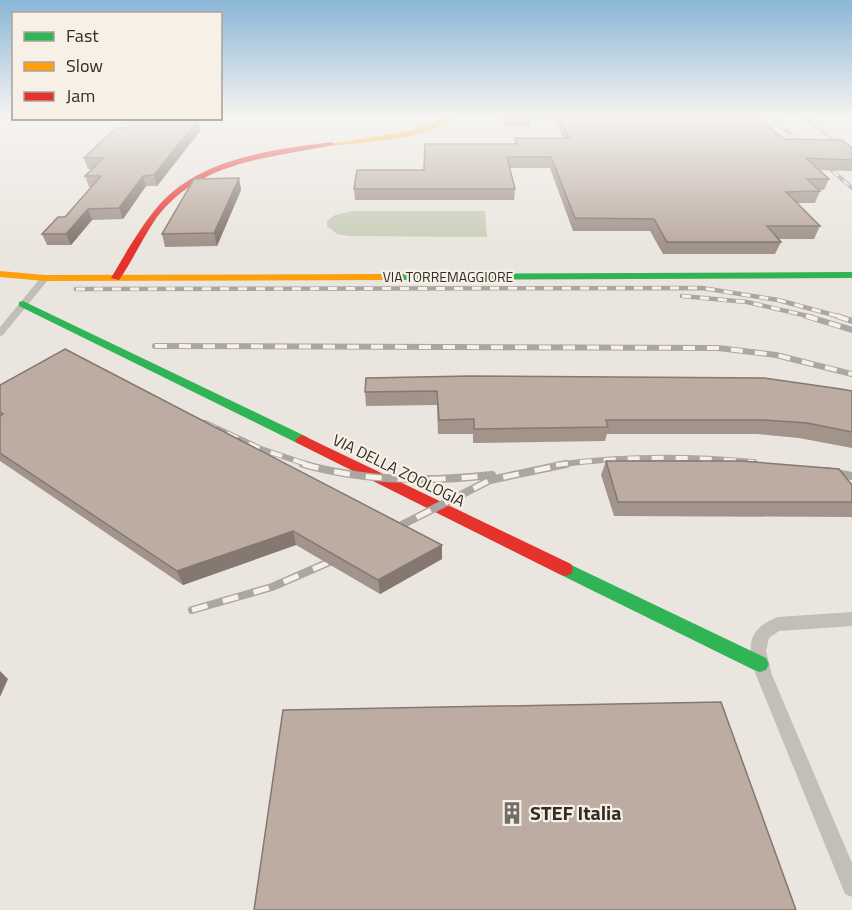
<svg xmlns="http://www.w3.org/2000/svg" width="852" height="910" font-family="'Titillium Web',sans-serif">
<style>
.green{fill:#cacfba}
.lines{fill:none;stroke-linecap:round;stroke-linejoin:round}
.stream{stroke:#9db9ba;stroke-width:2}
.street{fill:#c3beb8;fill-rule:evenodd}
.fast{fill:#30b455;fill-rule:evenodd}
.slow{fill:#ff9f0a;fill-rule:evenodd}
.jam{fill:#e5322d;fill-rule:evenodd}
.rail-far3-casing{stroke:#aba6a2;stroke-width:4}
.rail-far2-casing{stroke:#aba6a2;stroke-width:4.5}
.rail-far1-casing{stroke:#aba6a2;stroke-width:6}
.rail-casing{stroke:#aba6a2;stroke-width:8}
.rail-far3{stroke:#f7f0e6;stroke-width:2;stroke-dasharray:7;stroke-linecap:butt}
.rail-far2{stroke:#f7f0e6;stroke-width:3;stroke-dasharray:9;stroke-linecap:butt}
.rail-far1{stroke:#f7f0e6;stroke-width:4;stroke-dasharray:12;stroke-linecap:butt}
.rail{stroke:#f7f0e6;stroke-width:5;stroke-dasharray:16;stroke-linecap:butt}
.wall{fill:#a2948b}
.shaded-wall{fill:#847871}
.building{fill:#bcaca2;stroke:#847871;stroke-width:1.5}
.labels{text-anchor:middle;stroke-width:4.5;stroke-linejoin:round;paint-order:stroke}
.far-street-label{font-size:14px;fill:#332c27;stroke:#f7f0e6}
.street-label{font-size:16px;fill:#332c27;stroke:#f7f0e6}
.near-poi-label{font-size:20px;font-weight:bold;fill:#332c27;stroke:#f7f0e6;text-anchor:start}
</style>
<rect width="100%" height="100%" fill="#eae6df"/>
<path class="green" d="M352,211H485L487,237L349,236L337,234L327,226V221L335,215Z"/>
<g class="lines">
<path class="stream" d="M0,119L52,118"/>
<path class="street" d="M798,116H804L852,151V156Z
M45,275L48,276V280L3,335L0,336V327L42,276Z
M852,612V626L779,631L769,638L766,651L772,675L852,863V897L845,894L756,675C747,646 747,629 778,617Z"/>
<path class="fast" d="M852,272V278L387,280L382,277L387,274Z
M23,301L307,437L309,440L302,445L297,443L19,306V302Z
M565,562L766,658L769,664L766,670L760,672L754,670L559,574L557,569L559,564Z"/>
<path class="slow" d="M450,116H457C423,141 372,141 332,146L329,144L410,131Z
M0,271L45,275L387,274L392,277L387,280L45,281L0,277Z"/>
<path class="jam" d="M332,142L334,145C270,158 201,160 157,217C143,237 133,260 119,280L111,278C126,253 140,227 159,205C202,157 272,150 332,142Z
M302,435L571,564L573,569L571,574L565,576L559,574L297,443L295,440Z"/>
<g class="rail-far3-casing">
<path id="rail-far3" d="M770,116L852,188"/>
</g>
<g class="rail-far2-casing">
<path id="rail-far2" d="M76,289L702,288L778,300L841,317
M682,296L747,302L812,317"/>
</g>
<g class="rail-far1-casing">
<path id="rail-far1" d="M806,316L852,330
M837,316L852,321
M155,346L718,348L776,355L852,374
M205,423L261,449L309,465
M556,465C621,456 689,456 754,462"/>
</g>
<g class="rail-casing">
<path id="rail" d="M303,464C365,482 429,482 492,475
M826,471L852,476
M388,532L490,480L566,464
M192,610L272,587L343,556"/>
</g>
<use href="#rail-far3" class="rail-far3"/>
<use href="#rail-far2" class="rail-far2"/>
<use href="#rail-far1" class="rail-far1"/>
<use href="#rail" class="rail"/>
</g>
<path class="wall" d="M502,116H756L784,139L852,148V171L819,170L829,179L824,190H819L820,191L815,203H797L820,226L814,239H778L781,242L775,254H663L650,231H573L550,168H510L515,189L514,200H355L354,189L424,170L514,144L515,138H563L555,120H530V126H504Z
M198,120L201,130L157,186H146L123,219L92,220L71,245H47L42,234L65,217L91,187H89L85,176L93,169H88L84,158L127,128Z
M239,178L241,190L217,246L165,247L162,234Z
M366,378L852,391V448L799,438L757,434H607L605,441L473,443V434H438L437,405L366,406L365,392Z
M0,385L442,559L380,594L296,545L183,585L0,461Z
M606,461L852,485V517L614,516L601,475Z"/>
<path class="shaded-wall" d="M198,120L201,130L157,186L154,175Z
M143,176L146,186L123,219L119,208Z
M239,178L241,190L217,246L214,233Z
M88,209L92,220L71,245L66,234Z
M293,531L296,545L183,585L177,571Z
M442,545V559L380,594L378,580Z
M0,671L8,679L0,697Z"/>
<path class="building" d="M559,116H756L784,139L842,140L852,148V160L806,158L829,179H807L820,191L786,192L820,226H767L781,242H667L654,219L575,218L551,157H507L515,189H354L357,170H424L425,144H517L515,138H569Z
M135,120H198L154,175L143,176L119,208L88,209L66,234H42L58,217H65L101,176H85L103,158H84L116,128H127Z
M239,178L214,233L162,234L194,179Z
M65,349L442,545L378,580L293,531L177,571L0,453V416L3,414L0,412V385Z
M470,376L764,378L841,389L852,391V432L807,423L764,420H606L608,427L474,429V419L439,420L437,391L365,392L366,378Z
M606,461H742L839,469L852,485V502H618Z
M721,702L796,910H254L283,710Z"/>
<linearGradient id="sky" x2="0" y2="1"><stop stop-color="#8ab6d6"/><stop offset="0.48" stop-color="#f6f4f1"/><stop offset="1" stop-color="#f6f4f1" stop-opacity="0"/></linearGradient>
<rect width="852" height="243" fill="url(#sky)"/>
<defs>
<g id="building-bare" transform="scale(1.8)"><path d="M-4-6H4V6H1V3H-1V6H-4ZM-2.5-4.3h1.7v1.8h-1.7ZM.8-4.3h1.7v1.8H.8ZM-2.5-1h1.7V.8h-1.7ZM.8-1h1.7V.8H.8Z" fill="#736d67" stroke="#f7f0e6" stroke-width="2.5" paint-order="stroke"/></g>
</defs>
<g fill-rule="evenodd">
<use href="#building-bare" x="512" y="813"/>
</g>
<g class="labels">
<g class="far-street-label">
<text x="448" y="282">VIA TORREMAGGIORE</text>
</g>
<g class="street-label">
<text transform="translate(399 470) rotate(26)" y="6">VIA DELLA ZOOLOGIA</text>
</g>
<g class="near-poi-label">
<text x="530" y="820">STEF Italia</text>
</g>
</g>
<rect x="12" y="12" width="210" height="108" fill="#f7f0e6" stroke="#a9a29a" stroke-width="1.5"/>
<rect x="24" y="32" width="30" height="9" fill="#30b455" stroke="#a9a29a" stroke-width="1.5"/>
<text x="66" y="42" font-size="18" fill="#332c27">Fast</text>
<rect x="24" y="62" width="30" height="9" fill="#ff9f0a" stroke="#a9a29a" stroke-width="1.5"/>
<text x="66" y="72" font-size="18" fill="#332c27">Slow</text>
<rect x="24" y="92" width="30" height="9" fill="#e5322d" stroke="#a9a29a" stroke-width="1.5"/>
<text x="66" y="102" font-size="18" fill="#332c27">Jam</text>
</svg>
